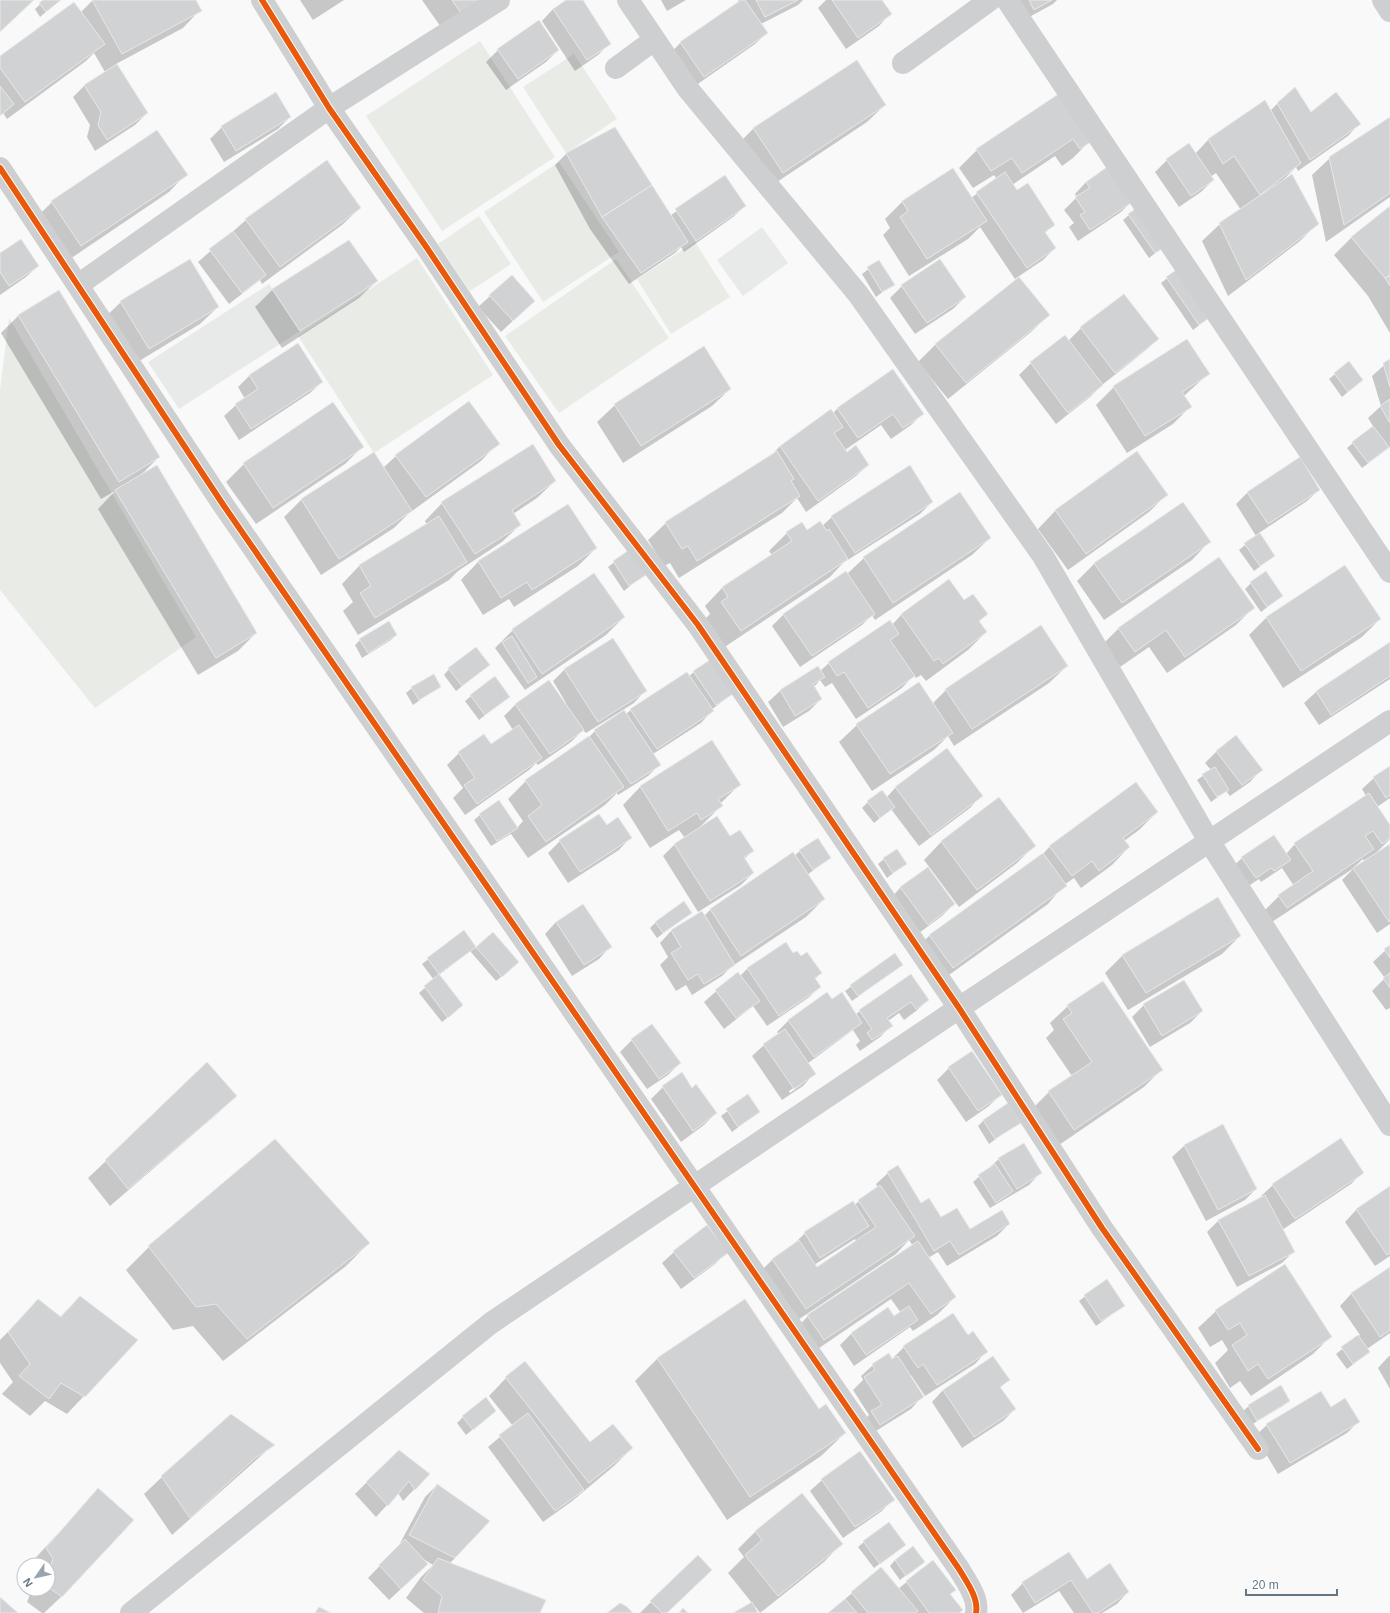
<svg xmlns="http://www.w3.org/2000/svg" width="1390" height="1613" font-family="Arial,sans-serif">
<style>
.built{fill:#e8e9e9}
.green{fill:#e8ebe6}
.shadow{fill:#0003;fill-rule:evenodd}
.building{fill:#d0d2d3;stroke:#e8e8e8}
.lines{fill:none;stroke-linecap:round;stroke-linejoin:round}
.street{stroke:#cecfd0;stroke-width:22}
.cycleway-casing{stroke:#fff;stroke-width:8}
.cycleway{stroke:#e8590c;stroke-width:6}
</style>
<rect width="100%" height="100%" fill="#f9f9f9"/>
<path class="built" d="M762,227L788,263L743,296L717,260Z
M269,284L300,331L179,409L148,362Z"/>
<path class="green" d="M480,41L555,157L442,231L366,116Z
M574,54L617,119L566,153L523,87Z
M559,162L619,252L543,302L484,212Z
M479,216L511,264L470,291L438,244Z
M695,242L730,297L671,334L637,279Z
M417,258L493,375L374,453L298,336Z
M616,259L669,338L559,413L505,336Z
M9,318L196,637L95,708L0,590V391Z"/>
<path class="shadow" d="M45,0H60L40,17L35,9Z
M93,0H195L200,10L183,28L116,64L147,113L135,125L95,151L87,137L90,125L73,97L84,86L105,72L94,53L86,61L7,119L3,113L0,115V57L80,13Z
M300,0H344L313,20Z
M422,0H487L443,30Z
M568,0H582L610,43L598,55L575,71L542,21L553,9Z
M661,0H686L667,11Z
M738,0H803L798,5L761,24L767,33L755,44L692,88L669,55L680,43L739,2Z
M826,0H881L890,14L879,26L846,49L818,8Z
M1011,0H1057L1053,4L1022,21Z
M498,50H558L546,62L506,90L486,62Z
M856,61L885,105L867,122L765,190L736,146L753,129Z
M1060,95L1091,140L1073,158L1062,166L1055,156L1012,185L1017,192L1054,224L1045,233L1055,248L1043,260L1015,279L980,227L968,239L909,276L883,235L890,228L885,219L902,202L953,169L971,198L997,179L994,175L973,188L959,168L977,150Z
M1264,101L1270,111L1277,104L1311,114L1359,124L1348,136L1298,171L1296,167L1283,180L1317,224L1300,241L1228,296L1202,241L1220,224L1241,210L1216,173L1210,177L1213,180L1201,192L1179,207L1155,172L1167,160L1189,145L1195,154L1208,140Z
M290,117L278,129L224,162L210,139L222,127Z
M1390,119V197L1326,242L1312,175L1330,158Z
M567,153L670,216L724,176L745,206L733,217L684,252L681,247L675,253L629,284L590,229L555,165Z
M186,174L169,192L64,263L34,220L52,202Z
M1086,182L1133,200L1121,212L1078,241L1069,227L1074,223L1064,210L1077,197L1075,194Z
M1390,207V333L1368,296L1334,255L1352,237Z
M360,208L342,225L262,284L260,280L229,304L198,262L246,220Z
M1129,215L1163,247L1149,258L1123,220Z
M349,242L377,281L359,298L282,348L255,307L272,290Z
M0,255L38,266L26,277L0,295Z
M879,261L893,284L876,297L862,274Z
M1179,269L1211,316L1193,330L1161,283Z
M1019,278L1049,315L1031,332L948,399L918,362L935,345Z
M902,286L965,297L953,309L915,334L890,298Z
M59,291L159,457L142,474L256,633L238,651L198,675L98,509L115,491L101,499L1,333L18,316Z
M1124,295L1158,339L1146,350L1102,385L1090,397L1056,424L1019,375L1031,363L1065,337L1068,341L1081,328Z
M490,296L534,301L501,332L478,307Z
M121,302L218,307L200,324L131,366L103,319Z
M704,348L730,389L712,406L623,463L597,422L615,405Z
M1390,360V447L1362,468L1347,448L1373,426L1368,418L1381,406L1372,376Z
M1349,363L1362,380L1342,397L1329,379Z
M1208,374L1184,396L1190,407L1173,424L1127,453L1096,405L1114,387Z
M250,375L322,382L310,393L239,440L224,416L236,405L245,399L238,387Z
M333,403L362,447L345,464L256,524L226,482L244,464Z
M838,408L923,413L911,425L891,439L881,425L845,450L847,453L868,465L856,476L806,512L797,498L782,513L679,578L670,563L664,566L648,540L666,523L770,457L780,446L832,414Z
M498,443L481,461L408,514L394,528L321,575L284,517L301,500L383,468L396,456Z
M1137,453L1166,495L1149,512L1068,570L1038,529L1055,511Z
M1299,459L1319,490L1307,501L1259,533L1274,556L1254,571L1239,550L1256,536L1236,504L1247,493Z
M555,481L537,498L513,514L520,525L502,542L458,571L449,580L358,635L343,611L353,602L342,584L359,566L427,525L425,521L442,503Z
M960,494L990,538L972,555L875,620L872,615L862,625L800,667L772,626L784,614L847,574L864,558Z
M932,502L920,514L843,563L830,577L723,648L704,620L710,614L705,606L722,588L772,555L769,551L787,533L807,532L822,526L832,517Z
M568,505L596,548L578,566L514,607L509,599L483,615L461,580L478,562Z
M1209,542L1192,560L1104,620L1077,581L1094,564Z
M629,551L645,574L624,591L608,567Z
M1219,558L1253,608L1236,625L1167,673L1149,647L1117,669L1101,646L1118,629Z
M1345,566L1380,619L1362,637L1283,688L1249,635L1266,618Z
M594,574L624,617L606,635L525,690L495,648L513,630Z
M949,581L964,602L986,614L978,622L986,632L968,650L926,681L921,675L916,678L914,675L902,688L856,719L832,683L825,687L820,680L814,687L821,699L809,711L783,727L768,702L780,691L818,668L820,671L829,663L890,622L892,625L901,615Z
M1251,583L1282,596L1261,612L1245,589Z
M396,635L391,640L362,658L355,645L360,640Z
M612,639L645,691L634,703L586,733L583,730L571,742L538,765L536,763L529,770L465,815L453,798L463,788L447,765L459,753L484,736L491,745L513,730L504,716L516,704L566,703L553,681L564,670Z
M1390,644V679L1319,725L1304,703L1316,692Z
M1067,666L1049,683L954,746L948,736L934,750L872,791L839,742L857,725L932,704L946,690Z
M449,669L483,670L456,691L444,675Z
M694,672L735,692L711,710L712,711L701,723L653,754L659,765L648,776L618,795L617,793L605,805L528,858L511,834L491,846L474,820L480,815L517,828L523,821L508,799L526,781L588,738L595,731L626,714L631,710L689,676Z
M440,686L413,705L406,693L412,688Z
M471,696H509L479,720L465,701Z
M712,741L739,785L720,804L721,806L701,826L730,837L753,851L744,859L753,873L741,885L698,912L663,856L674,845L685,838L679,830L650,848L623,805L640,787Z
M947,749L981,796L970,808L919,846L891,809L874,823L862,808L868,802L887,797L895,788Z
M1217,751L1261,770L1250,782L1230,796L1226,791L1211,802L1197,780L1211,770L1205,763Z
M1390,767V798L1377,807L1390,826V839L1375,854L1390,845V924L1377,933L1342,880L1354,868L1269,924L1262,913L1279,896L1294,886L1282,868L1261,882L1259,879L1244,889L1230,869L1242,858L1286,854L1295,844L1366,796L1362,789L1374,778ZM1363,859L1365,862L1354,867Z
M999,799L1034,846L1017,863L959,907L924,860L941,842Z
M1157,812L1139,830L1124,841L1129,847L1112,865L1081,888L1074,878L1064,885L1048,904L935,985L912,953L929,936L1043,854L1050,846Z
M606,826L630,838L619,850L568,883L548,853L560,841Z
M800,851L830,858L807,875L824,899L806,917L731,967L722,976L692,995L686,985L676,991L660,965L668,957L660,943L671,931L702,912L704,916L710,910L793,854L794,856Z
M884,859L906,863L887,878L878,864Z
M927,868L954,904L942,916L915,936L889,900L900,888Z
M691,912L657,938L650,928L656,922Z
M556,922L610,947L599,959L572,976L545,934Z
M464,932L476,948L493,934L512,968L496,981L470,951L439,975L456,1011L442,1022L419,993L434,980L422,964Z
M1240,936L1222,954L1128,1010L1105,973L1123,955Z
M785,943L793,955L801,958L821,973L815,979L820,987L808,998L767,1026L753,1006L724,1029L704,1002L737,973L740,976L747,969Z
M1390,946V1008L1386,1010L1372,991L1385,978L1373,962Z
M895,954L902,965L852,1001L845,991Z
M911,975L928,1000L916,1011L904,1020L899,1013L888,1021L891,1026L880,1037L860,1051L856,1045L860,1041L853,1030L807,1064L814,1074L803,1086L782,1100L752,1056L764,1045L779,1035L777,1032L789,1020L831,1001L856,1014ZM802,1082V1084L790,1093L789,1091Z
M1144,1005L1202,1011L1190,1023L1150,1047L1132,1017Z
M1068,1006L1161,1070L1144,1087L1056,1147L1031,1110L1049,1092L1072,1076L1046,1038L1054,1030L1050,1023Z
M652,1025L680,1063L668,1075L647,1089L620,1052L632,1040Z
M949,1068L1000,1095L989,1106L966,1122L937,1080Z
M681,1074L692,1089L716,1113L704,1125L681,1142L651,1099L663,1087Z
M236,1096L218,1113L110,1206L88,1178L106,1161Z
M748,1096L758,1112L732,1132L721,1116Z
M984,1120L1019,1122L989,1144L978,1126Z
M1223,1126L1256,1189L1245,1200L1206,1221L1172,1157L1184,1146Z
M999,1159L1040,1173L1029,1185L990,1208L973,1182Z
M1363,1172L1351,1184L1282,1230L1294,1251L1282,1263L1237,1287L1207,1232L1219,1220L1262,1198L1261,1196L1273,1185Z
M888,1173L920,1204L941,1219L970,1231L1009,1224L997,1236L947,1266L938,1252L928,1258L955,1297L937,1315L913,1331L910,1327L854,1366L840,1345L852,1333L894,1318L901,1313L891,1299L806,1357L791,1334L808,1316L913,1246L909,1240L896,1254L789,1326L755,1277L773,1259L793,1245L805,1233L853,1202L854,1205L878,1188L876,1184ZM855,1239L856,1241L817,1268L814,1265Z
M1390,1187V1256L1375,1266L1345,1222L1356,1210Z
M369,1243L346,1266L223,1361L193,1326L173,1330L126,1270L149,1247Z
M674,1252L726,1253L715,1264L681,1289L662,1263Z
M1390,1268V1333L1367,1349L1369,1352L1363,1357L1347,1369L1336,1354L1360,1335L1340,1306L1351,1294Z
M1106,1280L1123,1306L1096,1326L1079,1301Z
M80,1297L84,1396L67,1414L45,1401L30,1416L2,1394L13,1382L0,1363V1340L38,1301L60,1317Z
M1216,1311L1331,1336L1313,1354L1251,1396L1240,1381L1230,1388L1215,1363L1228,1350L1222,1340L1210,1347L1198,1328Z
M968,1336L986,1352L975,1364L925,1396L911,1375L909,1376L922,1397L911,1409L868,1436L860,1424L869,1415L853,1390L863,1380L861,1376L873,1365L891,1360L904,1347Z
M1389,1356H1390V1389L1378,1368Z
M658,1358L818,1410L845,1433L821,1456L727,1520L635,1381Z
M506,1378L590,1444L632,1448L614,1466L571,1502L543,1522L488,1447L513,1426L489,1396Z
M1008,1380L1000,1388L1015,1409L1003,1421L962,1448L932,1402L943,1390Z
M1289,1401L1283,1406L1251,1425L1243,1411L1249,1406Z
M1330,1408L1359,1421L1347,1433L1278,1474L1255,1436L1267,1425Z
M489,1416L466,1435L457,1423L463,1417Z
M273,1445L172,1535L144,1494L162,1477Z
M429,1474L403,1501L398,1493L376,1517L355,1494L367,1482Z
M822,1480L893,1499L882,1511L843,1538L810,1491Z
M437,1485L455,1558L449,1564L539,1613H424L406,1598L421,1577L433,1565L423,1559L415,1576L389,1600L368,1578L398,1547L425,1497Z
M98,1490L133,1520L61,1597L44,1613H42L27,1602L32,1589H48V1565H29Z
M802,1494L841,1544L824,1562L760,1613L755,1606L757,1613H735L752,1603L728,1573L744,1557L738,1549L755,1532Z
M864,1542L904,1545L874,1568L858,1547Z
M1069,1553L1086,1580L1128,1592L1117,1604L1102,1613H1074L1059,1591L1023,1613L1011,1595L1023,1583Z
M895,1560L924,1561L900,1580L890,1566Z
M933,1561L954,1590L950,1595L958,1613H829L852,1593L898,1589Z
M651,1602L666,1613H640Z"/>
<path class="building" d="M0,0H34L0,32Z
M43,0H61L46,12L39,3Z
M92,0H196L202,11L122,54Z
M452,0H480L461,13Z
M566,0H583L611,44L587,60L553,9Z
M741,0H745L768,33L704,77L680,42Z
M756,0H798L765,17Z
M832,0H882L892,14L858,38Z
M1029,0H1052L1034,10Z
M74,2L105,44L25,102L0,68V56Z
M539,20L559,50L518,79L497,49Z
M857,60L886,105L783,173L753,128Z
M117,64L148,113L107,140L98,125L101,112L84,85Z
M0,86L14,104L0,116Z
M1295,87L1311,112L1336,92L1361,124L1310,160L1277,103Z
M276,92L291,117L236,151L221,126Z
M1060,93L1092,141L1080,149L1073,139L1022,173L1012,158L991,171L976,149Z
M1265,100L1301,163L1260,195L1234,156L1223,164L1208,139Z
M1390,117V193L1344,225L1329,157Z
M615,127L652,185L602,217L566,153Z
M157,130L188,175L81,246L51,201Z
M1189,143L1214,180L1191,196L1166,159Z
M327,160L361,208L280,267L245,219Z
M1110,165L1134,201L1090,230L1080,215L1085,212L1075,197L1090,188L1086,182Z
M953,168L987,221L927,259L900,217L908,211L902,201Z
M1005,172L1017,190L1028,183L1055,225L1045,232L1056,248L1027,268L976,192Z
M1292,174L1319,224L1246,280L1219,223Z
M725,175L746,206L696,241L675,209Z
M652,185L688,242L641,273L602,217Z
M1390,206V275L1385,278L1351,237Z
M1138,207L1165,247L1155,253L1128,214Z
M233,231L266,275L242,293L209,249Z
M21,239L39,266L9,286L0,272V253Z
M349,240L378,281L300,331L272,289Z
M190,259L219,307L149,349L120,301Z
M940,259L966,297L927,323L901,285Z
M879,260L895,285L882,292L867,267Z
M1179,268L1212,316L1199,325L1166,277Z
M512,275L535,301L513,321L489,295Z
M1390,276V286L1385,278Z
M1019,277L1050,315L966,383L935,344Z
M59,290L160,457L119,482L18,315Z
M1124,294L1159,339L1115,373L1080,327Z
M1065,335L1103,385L1068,413L1030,362Z
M1187,339L1210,374L1182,392L1192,407L1145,436L1113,386Z
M298,343L323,382L251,429L235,404L258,389L249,375Z
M704,346L731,389L641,446L614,404Z
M1390,359V387L1383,363Z
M1349,361L1363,380L1348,392L1334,373Z
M893,369L924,414L903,428L893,414L858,438L837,408Z
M1390,399V423L1380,406Z
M469,401L500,444L426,497L395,455Z
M333,402L364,447L273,508L243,463Z
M831,409L843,427L834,433L847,452L856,445L869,465L818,501L780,446Z
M1373,426L1389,447L1368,463L1352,442Z
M533,444L556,481L512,510L521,525L475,554L441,502Z
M777,451L794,479L791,481L800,496L697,561L688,546L682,549L665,522Z
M1137,451L1168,495L1086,554L1055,510Z
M374,452L412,511L339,559L301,499Z
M1300,457L1320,490L1268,524L1247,492Z
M157,465L257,633L216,658L115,490Z
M910,465L933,502L855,553L831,516Z
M960,492L991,538L893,603L863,557Z
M1183,502L1211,542L1122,603L1094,563Z
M568,504L597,548L532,590L527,582L501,598L478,561Z
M439,516L467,562L375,618L360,593L371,586L359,565Z
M820,521L827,531L829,529L848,559L741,631L721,602L728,597L722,587L792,541L786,532L802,522L807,530Z
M1260,533L1275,556L1260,566L1244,543Z
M629,550L646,575L629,586L613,561Z
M1219,557L1255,608L1185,657L1166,630L1135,652L1118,628Z
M1345,565L1381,619L1301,671L1266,617Z
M846,571L875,614L812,656L783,614Z
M1266,571L1283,596L1267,607L1250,582Z
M594,573L625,617L542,674L512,629Z
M949,579L964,600L973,594L988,614L979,621L987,632L943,664L939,658L934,661L901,614Z
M890,620L899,634L890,640L915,676L868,708L844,672L837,676L828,662Z
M389,621L397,635L368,653L359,639Z
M1041,625L1068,666L972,729L945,689Z
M512,636L537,677L528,683L502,642Z
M613,638L647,691L598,722L564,669Z
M1390,642V676L1331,715L1316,691Z
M476,647L490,665L462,686L448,668Z
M713,658L736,692L716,705L693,671Z
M818,666L825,677L813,684L822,699L795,716L780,690Z
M687,672L714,711L657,749L630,709Z
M434,674L441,687L419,700L411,687Z
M495,676L510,697L485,715L470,695Z
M549,680L584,730L550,754L515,704Z
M919,682L953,733L890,774L856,724Z
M624,710L661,765L631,784L594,730Z
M519,725L542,758L477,804L464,785L475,778L458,752L484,734L491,744Z
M1236,735L1263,770L1242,785L1216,751Z
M589,736L624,787L546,842L528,816L542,805L525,780Z
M712,740L741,785L718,799L723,806L701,820L697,813L668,831L640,786Z
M947,748L983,796L931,835L895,787Z
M1390,766V795L1386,798L1373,777Z
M1215,767L1229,790L1217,797L1202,774Z
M1136,782L1158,812L1123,838L1130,847L1099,871L1092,861L1072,876L1049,846Z
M882,790L895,807L880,818L867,801Z
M1369,793L1390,825V838L1382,844L1373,831L1365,836L1374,849L1287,908L1278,895L1313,871L1294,843Z
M999,797L1036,846L977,890L941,841Z
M499,800L518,828L497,841L479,814Z
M599,814L607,825L618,817L632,838L580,872L559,840Z
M717,816L730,836L740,830L754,851L744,857L754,873L710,901L674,844Z
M1274,835L1291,860L1274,871L1271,868L1256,878L1241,857Z
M818,838L831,858L813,870L799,850Z
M1390,844V921L1389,922L1353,868Z
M897,849L907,864L893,873L883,858Z
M793,852L825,899L741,956L710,909Z
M1043,853L1067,886L953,968L929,935Z
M928,867L955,904L928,925L900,887Z
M1218,897L1241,936L1146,993L1122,955Z
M684,901L692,913L663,933L655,922Z
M583,904L612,947L584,965L556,922Z
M702,911L735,965L704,984L698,974L688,980L671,953L681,947L671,930Z
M464,930L476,947L439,974L427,958Z
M493,932L519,962L502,977L476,947Z
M786,942L793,953L797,951L801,956L807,952L822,973L815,978L821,987L779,1016L747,968Z
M1390,945V958L1384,949Z
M895,953L903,965L858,996L850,985Z
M738,972L760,1001L736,1018L715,990Z
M1390,973V988L1383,978Z
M439,974L463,1005L448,1018L424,986Z
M911,974L929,1000L916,1009L911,1002L887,1018L893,1026L872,1040L867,1033L872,1029L859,1010Z
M1184,980L1203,1011L1162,1036L1143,1004Z
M1103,981L1163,1070L1074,1130L1048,1091L1092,1062L1063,1019L1072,1013L1067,1005Z
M827,992L832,999L842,992L862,1023L814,1057L788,1020Z
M652,1024L681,1063L659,1079L631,1039Z
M785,1029L816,1074L794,1089L763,1044Z
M972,1051L1002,1095L978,1111L948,1067Z
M207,1062L237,1096L128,1189L105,1160Z
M682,1072L692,1088L696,1084L717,1113L693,1131L662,1086Z
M748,1094L760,1112L738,1127L726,1109Z
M1008,1103L1021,1123L995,1139L983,1120Z
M1223,1124L1257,1189L1218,1210L1184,1145Z
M1341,1138L1364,1173L1295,1219L1272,1184Z
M275,1139L370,1243L247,1339L216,1304L196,1307L148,1246Z
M1024,1143L1042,1173L1017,1189L998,1158Z
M995,1164L1013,1191L996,1203L978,1175Z
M898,1165L921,1203L929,1198L941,1217L957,1208L970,1229L1002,1210L1010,1224L959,1255L950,1241L934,1251L887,1172Z
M880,1185L915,1236L806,1309L772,1259L799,1240L817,1267L876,1227L858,1200Z
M1390,1186V1253L1387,1255L1356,1209Z
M1265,1195L1295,1252L1249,1276L1218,1220Z
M853,1201L869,1226L820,1258L804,1232Z
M707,1225L728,1253L694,1278L673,1251Z
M918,1241L956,1297L931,1314L909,1283L824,1340L807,1315Z
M1285,1264L1332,1337L1268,1379L1258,1364L1248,1371L1232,1345L1247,1335L1240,1323L1228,1330L1215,1310Z
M1390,1267V1330L1380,1337L1351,1293Z
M1107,1279L1125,1306L1101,1321L1084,1295Z
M80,1296L138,1340L85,1397L61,1383L49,1399L19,1376L30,1364L8,1332L38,1299L61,1317Z
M745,1299L819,1409L826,1404L846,1433L750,1497L657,1358Z
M909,1306L918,1320L866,1355L851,1333L888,1307L894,1316Z
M953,1313L968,1335L973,1331L988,1352L937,1385L923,1364L918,1368L903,1346Z
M1358,1335L1370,1352L1353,1364L1341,1347Z
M889,1353L892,1359L898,1356L924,1397L880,1425L871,1411L882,1405L864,1377L875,1370L872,1364Z
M993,1356L1010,1380L1000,1387L1016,1409L974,1437L943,1390Z
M525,1361L590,1442L613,1424L633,1448L589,1483L505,1377Z
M1281,1385L1290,1401L1257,1421L1248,1405Z
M1321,1391L1331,1407L1345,1398L1360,1422L1290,1463L1266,1424Z
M486,1397L496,1411L473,1430L462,1416Z
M528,1413L584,1490L555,1511L499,1435Z
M231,1414L275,1445L255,1458L190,1518L161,1476Z
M399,1450L430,1474L415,1490L409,1481L388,1506L366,1482Z
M860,1451L895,1500L855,1527L821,1479Z
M437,1484L490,1521L455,1558L409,1535Z
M98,1488L134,1520L62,1597L48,1587V1574L53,1559L46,1548Z
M802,1493L843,1544L778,1596L745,1555L762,1540L755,1531Z
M889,1522L906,1545L880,1564L863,1541Z
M405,1539L428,1564L401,1589L379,1565Z
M913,1546L925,1562L906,1576L895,1560Z
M1069,1552L1087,1579L1110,1563L1129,1592L1098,1613H1093L1071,1580L1035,1603L1022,1582Z
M698,1555L712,1570L667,1613H662L650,1601Z
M438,1558L546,1600L540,1613H438L442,1596L423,1580Z
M933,1560L956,1590L950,1594L963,1610L959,1613H929L906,1581Z
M881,1567L918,1611L916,1613H868L851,1592Z
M0,1597L18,1613H0Z
M845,1599L857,1613H828Z
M752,1602L758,1613H733Z
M620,1603L626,1606L633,1613H607Z
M319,1607L331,1613H315Z
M683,1608L688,1613H679Z"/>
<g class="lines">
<path class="street" d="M262,0L329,108L427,248L559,445L698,625L959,1008L1102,1228L1258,1449
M628,0L688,89L858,294L1043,556L1209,841L1390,1125
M1007,0L1390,572
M1383,0L1390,11
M903,63L990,0
M616,68L654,40
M0,168L224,506L959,1569C966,1581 979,1598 976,1613
M78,285L329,108L499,0
M131,1613L491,1323L959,1008L1390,721"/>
<g class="cycleway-casing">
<path id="cycleway" d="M262,0L329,108L427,248L559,445L698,625L959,1008L1102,1228L1258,1449
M0,168L224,506L959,1569C966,1581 979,1598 976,1613"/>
</g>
<use href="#cycleway" class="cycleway"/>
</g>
<g transform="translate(36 1577) rotate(236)"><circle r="19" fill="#ffffff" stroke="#c1c8cd"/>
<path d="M0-3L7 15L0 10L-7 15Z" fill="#99a4ac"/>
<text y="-6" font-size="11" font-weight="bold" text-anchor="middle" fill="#657683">N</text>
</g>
<path d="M1246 1589v6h91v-6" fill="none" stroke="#657683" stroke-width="2"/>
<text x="1252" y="1589" font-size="12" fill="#657683" stroke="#ffffff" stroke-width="3" paint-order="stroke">20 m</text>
</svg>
